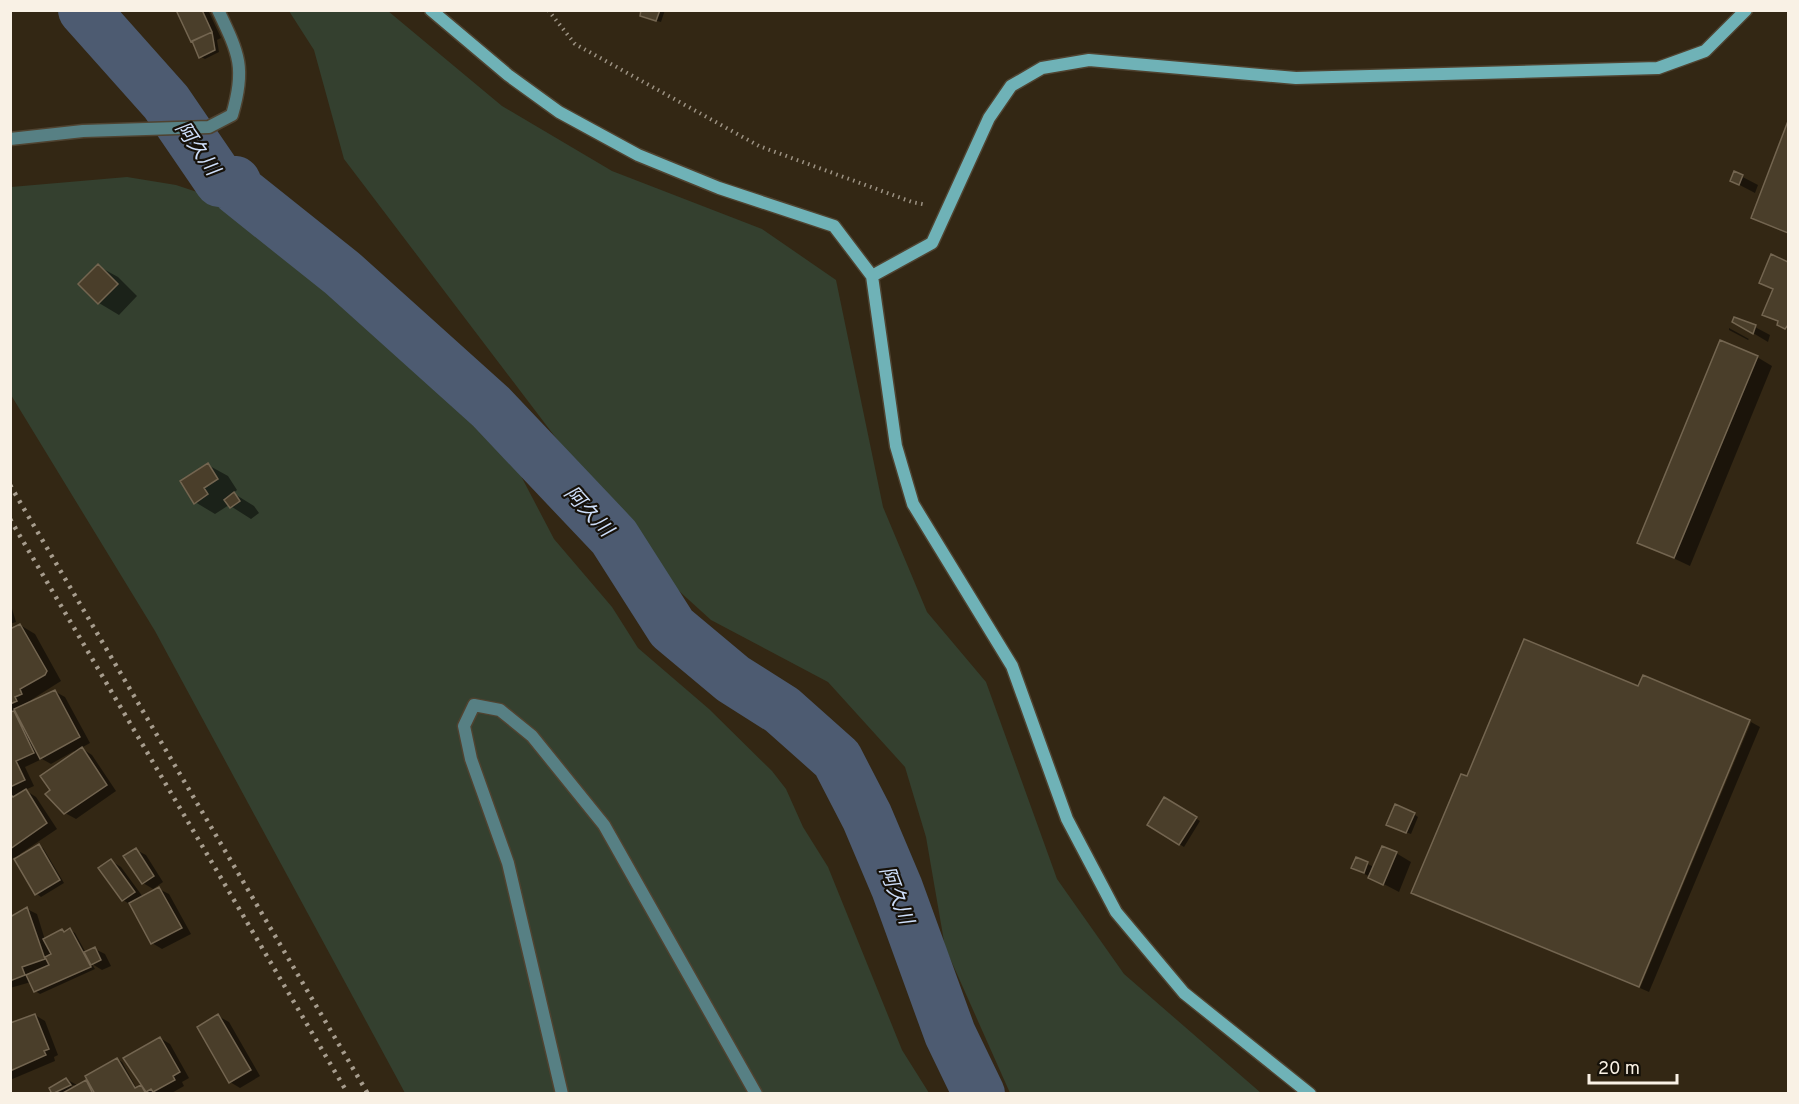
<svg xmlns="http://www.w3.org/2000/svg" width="1799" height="1104" font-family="Overpass,'Noto Sans JP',sans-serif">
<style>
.green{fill:#34402f}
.shadow{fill:#0007;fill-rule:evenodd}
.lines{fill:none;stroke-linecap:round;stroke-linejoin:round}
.river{stroke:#4d5b71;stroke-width:52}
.building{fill:#4a3e2a;stroke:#736550;stroke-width:1.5}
.lane-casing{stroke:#4f4331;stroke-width:15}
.street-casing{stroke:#4f4331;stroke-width:15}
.secondary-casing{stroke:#4f4331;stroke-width:15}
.path{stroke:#9c9283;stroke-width:4;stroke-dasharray:1.5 4.5;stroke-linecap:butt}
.lane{stroke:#578084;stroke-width:12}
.street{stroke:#578084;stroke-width:12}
.secondary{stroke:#6fb2b7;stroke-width:12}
.rail{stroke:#a79d8e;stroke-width:4.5;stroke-dasharray:3 6;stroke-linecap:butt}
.labels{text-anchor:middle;stroke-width:4.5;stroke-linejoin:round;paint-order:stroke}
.water-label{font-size:20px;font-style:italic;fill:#cfe0fc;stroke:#161109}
</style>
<rect width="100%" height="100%" fill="#332714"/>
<path class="green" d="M289,11H388L502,106L612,171L762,229L836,280L883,507L927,612L986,682L1057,879L1124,974L1261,1093H1010L945,947L926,837L905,767L828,682L711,620L657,571L344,159L314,50Z
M127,177L176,185L254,211L287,238L510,455L554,539L612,607L638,648L709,709L772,771L786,789L803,827L828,867L902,1050L929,1093H405L155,631L11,395V187Z"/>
<path class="shadow" d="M178,10H208L221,38L217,40L219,52L205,59L201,57Z
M643,10H665L661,22L646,18Z
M1788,124V233L1757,220L1768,181L1765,180Z
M1735,173L1758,185L1755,193L1732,181Z
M1772,256L1788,263V329L1783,327L1775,289Z
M98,266L118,277L137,296L119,315L99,303Z
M1743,327H1755L1770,335L1768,342Z
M1729,328L1749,339L1748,340L1729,330Z
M1757,357L1772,366L1690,566L1639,542Z
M208,465L228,476L237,490L233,493L254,506L259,513L251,519L229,505L215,514L195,502Z
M10,602L16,622L10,624Z
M20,625L35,634L61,681L31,700L32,702L54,691L65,697L90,743L81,748L92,755L116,791L76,819L65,813L74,751L51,764L42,759L25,767L34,786L25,790L36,797L57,829L20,854L21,856L39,846L43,848L64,883L41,897L37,894L15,857L10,860V630Z
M1639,688L1748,721L1637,987L1423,898L1468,778Z
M1751,722L1760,727L1649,992L1640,988Z
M1165,799L1200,821L1184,847L1149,825Z
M1414,814L1418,817L1411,834L1392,827Z
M136,850L146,855L163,882L153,889L143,883Z
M1396,853L1411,862L1399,892L1357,870V859L1374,867Z
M111,861L121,867L143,897L159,889L169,894L191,934L162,949L152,943L131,905L123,900L100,869Z
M27,909L37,914L45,940L62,931L66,933L70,930L75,933L86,953L95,949L105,954L111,966L102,970L92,964L95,969L40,994L35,991L31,982L10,988V917Z
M35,1015L45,1021L58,1055L54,1057L55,1061L10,1080V1025Z
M218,1016L229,1022L260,1076L240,1088L230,1082Z
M160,1038L170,1044L189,1078L182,1082L184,1086L170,1094H152L146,1090L148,1094H54L51,1088L66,1079L77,1085L86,1082L92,1085L117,1059L122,1062L137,1089L143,1086L125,1059ZM73,1085L81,1089L80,1092L71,1087Z"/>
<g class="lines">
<path class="river" d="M84,10L166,102L220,181L235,182L238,190L342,273L491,407L614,537L672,628L733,679L782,710L837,759L867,817L897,888L950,1034L979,1094"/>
</g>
<path class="building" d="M176,10H202L212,32L191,42Z
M641,10H660L656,21L640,16Z
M212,32L215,50L199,58L192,41Z
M1788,121V233L1751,218Z
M1734,171L1743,175L1739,185L1730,181Z
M1771,254L1788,262V325L1785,329L1777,325L1778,321L1762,315L1773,289L1759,283Z
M98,264L118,284L98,304L78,284Z
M1734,317L1756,325L1753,334L1732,322Z
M1720,340L1758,356L1674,558L1637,543Z
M208,463L218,479L204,488L208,494L194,504L180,481Z
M234,492L240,501L230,508L224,500Z
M20,624L47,671L45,675L20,689L22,694L15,697L17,701L10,704V629Z
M1524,639L1638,686L1643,675L1750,720L1639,987L1411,893L1461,774L1467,776Z
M55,690L80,737L40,759L14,709Z
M14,711L34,753L16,761L25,780L10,787V712Z
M82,747L107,785L64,814L45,794L50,790L40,776Z
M26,789L47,823L10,849V794L13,797Z
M1164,797L1197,817L1179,845L1147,825Z
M1395,804L1415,813L1406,833L1386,825Z
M39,844L60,880L35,895L14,859Z
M1382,846L1397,852L1383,885L1368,878Z
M136,848L154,876L142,884L123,856Z
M1356,857L1368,862L1364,873L1351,868Z
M111,859L135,892L122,901L98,868Z
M159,887L182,928L151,944L129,903Z
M27,907L45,959L22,967L25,975L10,981V917Z
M70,928L91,967L34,992L26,975L49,965L45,957L51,954L43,939L62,929L64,932Z
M95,947L101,960L91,965L84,952Z
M35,1014L49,1049L44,1051L46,1055L10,1071V1023Z
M218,1014L251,1070L229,1083L197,1027Z
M160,1037L180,1072L173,1076L175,1080L153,1092L151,1089L146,1092L123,1058Z
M117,1058L135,1088L141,1085L146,1094H95L85,1076Z
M66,1078L71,1085L52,1094L49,1088Z
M86,1080L93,1094H61Z"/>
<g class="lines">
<g class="lane-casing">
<path id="lane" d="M562,1094L508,863L471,759L464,726L474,705L500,710L532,736L604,825L756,1094"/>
</g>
<g class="street-casing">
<path id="street" d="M10,139L83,131L209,127L232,115C246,68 239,54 218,10"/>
</g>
<g class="secondary-casing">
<path id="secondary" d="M431,10L508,75L559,112L638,155L719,188L834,226L872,276L896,446L913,504L1012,666L1067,819L1116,912L1184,993L1310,1094
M872,276L932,243L989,118L1011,86L1042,68L1089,60L1296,78L1658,68L1705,51L1746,10"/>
</g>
<path class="path" d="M548,10L575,44L759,146L912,202L927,205"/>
<use href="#lane" class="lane"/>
<use href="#street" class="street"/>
<use href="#secondary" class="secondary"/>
<path class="rail" d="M10,485L368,1094
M10,519L348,1094"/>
</g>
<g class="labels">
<g class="water-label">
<text transform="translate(198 148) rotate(55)" y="7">阿久川</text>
<text transform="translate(589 511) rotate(47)" y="7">阿久川</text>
<text transform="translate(897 895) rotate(69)" y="7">阿久川</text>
</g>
</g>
<rect width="1799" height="1104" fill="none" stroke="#f9f1e5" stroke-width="24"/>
<path d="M1589 1074v9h88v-9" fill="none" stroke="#f9f1e5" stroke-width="3"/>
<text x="1598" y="1074" font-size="18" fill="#f9f1e5" stroke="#161109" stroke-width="4.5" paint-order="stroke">20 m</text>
</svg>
